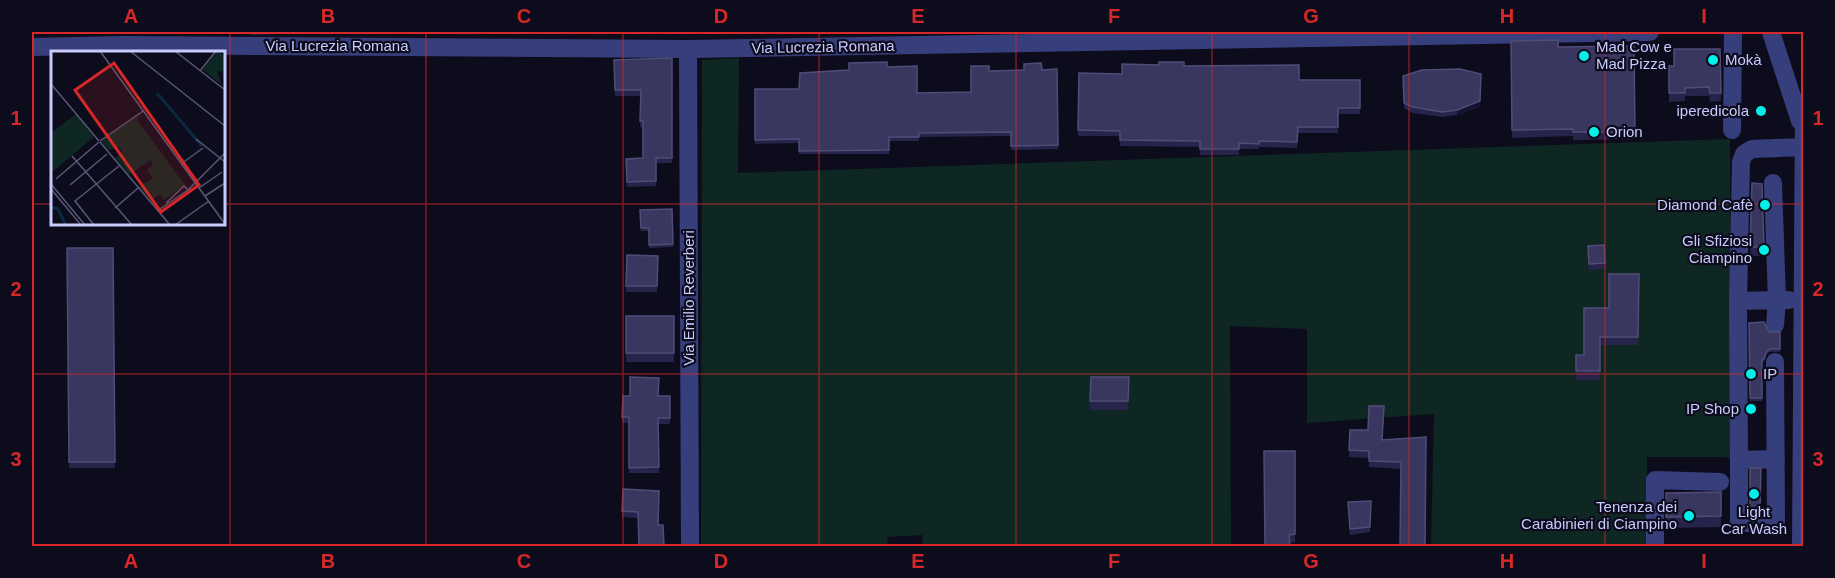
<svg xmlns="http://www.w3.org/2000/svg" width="1835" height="578" font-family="Arial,sans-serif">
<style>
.green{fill:#0f2723}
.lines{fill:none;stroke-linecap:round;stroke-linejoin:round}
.minor{stroke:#373e7c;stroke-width:18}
.wall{fill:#27244b}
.shaded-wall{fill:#151331}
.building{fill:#39365f;stroke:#4f4d78;stroke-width:1.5}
.grid{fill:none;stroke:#d62828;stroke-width:1.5;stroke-opacity:0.55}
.poi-dot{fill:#03f0e9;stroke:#0d0c1d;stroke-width:2}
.labels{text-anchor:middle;stroke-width:4.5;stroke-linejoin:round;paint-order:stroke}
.street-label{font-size:15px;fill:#c9cafe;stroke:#0d0c1d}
.poi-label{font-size:15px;fill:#c9cafe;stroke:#0d0c1d;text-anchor:end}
.inset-river{fill:none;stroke:#0c2841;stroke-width:3}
.inset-road{fill:none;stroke:#585877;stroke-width:1.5}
.view{fill:#d62828;fill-opacity:0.15;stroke:#d62828;stroke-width:3}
.inset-edge{fill:none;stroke:#c9cafe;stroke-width:3}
.neatline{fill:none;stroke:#d62828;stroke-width:2}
.grid-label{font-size:20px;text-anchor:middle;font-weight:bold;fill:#d62828}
</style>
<rect width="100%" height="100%" fill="#0d0c1d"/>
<path class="green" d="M739,58L738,173L1730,139L1731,463L1729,458L1723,457H1647L1646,546H1431L1434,414L1307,423V329L1230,326L1231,546H923L922,535L887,537L888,546H701L702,60Z"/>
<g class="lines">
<path class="minor" d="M1771,32L1800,121
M32,47L123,45L688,49L1650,32
M688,49L690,546
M1732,130L1733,32
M1738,301L1777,300L1773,183
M1775,325L1777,300H1789
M1776,459L1739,460L1738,301L1741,162L1744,154L1752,149L1802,147
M1739,460V523H1776L1775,362
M1655,546V480L1720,482
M1801,546L1804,106"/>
</g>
<path class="wall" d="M82,32H123L82,33Z
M251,32H279V34L251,35Z
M1511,41L1558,47L1634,46L1635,139L1573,140V136L1512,138Z
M1720,49L1721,101L1710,102L1709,96H1685V101L1669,102V66H1674Z
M672,58V163H656V186L627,187L626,159L643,158V127H640L641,96H615L614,60Z
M1184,66L1299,80H1360V114H1338V133H1298L1297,148L1259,147V149H1239V155H1200V147L1120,146V136H1078L1079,73L1122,74Z
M887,67L917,93L971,92L989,71L1057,69L1058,149L1011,150V136L919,137V141H889V154H799V143L755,144V89H799L849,70Z
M1403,76L1480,107L1457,115L1442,117L1413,113L1404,108Z
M1752,183L1762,184L1764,256H1750Z
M672,209L673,247L649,248V231H641L640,210Z
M1604,245L1605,269L1589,270L1588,246Z
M67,248H113L115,468H69Z
M627,255L658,256L657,292H626Z
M1639,274L1638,345H1600V380H1576V355H1584L1609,308Z
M626,316H674V362H626Z
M1749,323L1769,332H1780V352H1770L1766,356L1764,362H1762V401H1750Z
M1091,377H1129L1128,410H1090Z
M623,396H658L670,402V424H658L659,473H629V423H622Z
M1384,413L1382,440L1426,437L1401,469L1369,467V458L1349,457V450Z
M1264,451H1295V542L1290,543Z
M1750,468H1761L1760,512H1750Z
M623,489L658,525L638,518L622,517Z
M1721,492V527L1666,528V493Z
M1371,501L1370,532L1350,535L1348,507Z"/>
<path class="shaded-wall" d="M1481,74L1480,107L1457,115V110Z
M1770,349V352L1766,356L1764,362L1766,353Z"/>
<path class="building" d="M1558,40V47L1634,46L1635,132H1573V129L1512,130L1511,41Z
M1674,49H1720L1721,93H1710L1709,87L1685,88V93H1669V66H1674Z
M672,58V158H656V181L627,182L626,159L643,158V121H640L641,90H615L614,60Z
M887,62V67L917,66V93L971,92V66H989V71L1024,70V64L1041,63L1042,70L1057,69L1058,145L1011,146V132L919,133V137H889V150L799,151V139L755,140V89H799L800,73L849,70V63Z
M1159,62H1184V66L1299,65V80H1360V108H1338V127H1298L1297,142L1259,141V144L1239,143V149H1200V141L1120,140V131L1078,130L1079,73L1122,74V64L1159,65Z
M1460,69L1481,74L1480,101L1457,110L1442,112L1413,107L1404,103L1403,76L1422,70Z
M1752,183L1762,184L1764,247H1750Z
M672,209L673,244L649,245V228H641L640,210Z
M1604,245L1605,263L1589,264L1588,246Z
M67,248H113L115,462H69Z
M627,255L658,256L657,286H626Z
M1609,274H1639L1638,337H1600V371H1576V355H1584V308H1609Z
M626,316H674V353H626Z
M1764,322L1769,332H1780V349H1770L1766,353L1764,359H1762V398H1750L1749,323Z
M630,377L659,378L658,396H670V418H658L659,467L629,468V417H622L623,396H630Z
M1091,377H1129L1128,401H1090Z
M1369,406H1384L1382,440L1426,437L1425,546H1400L1401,462L1369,461V451L1349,450L1350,430H1368Z
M1264,451H1295V534L1289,535L1290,546H1265Z
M1750,468H1761L1760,509H1750Z
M623,489L659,491L658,525H663L664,546H639L638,512L622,511Z
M1721,492V516L1666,517V493Z
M1371,501L1370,527L1350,529L1348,502Z"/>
<path class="grid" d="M230,32V546M426,32V546M623,32V546M819,32V546M1016,32V546M1212,32V546M1409,32V546M1605,32V546M32,204H52M224,204H1804M32,374H1804"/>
<g class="poi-dot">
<circle cx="1584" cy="56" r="6"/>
<circle cx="1713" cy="60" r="6"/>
<circle cx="1761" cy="111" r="6"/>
<circle cx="1594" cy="132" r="6"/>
<circle cx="1765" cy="205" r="6"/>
<circle cx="1764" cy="250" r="6"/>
<circle cx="1751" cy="374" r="6"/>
<circle cx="1751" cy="409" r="6"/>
<circle cx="1754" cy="494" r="6"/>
<circle cx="1689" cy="516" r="6"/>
</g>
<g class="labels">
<g class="street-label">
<text x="337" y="51">Via Lucrezia Romana</text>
<text transform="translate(823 47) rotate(-1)" y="5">Via Lucrezia Romana</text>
<text transform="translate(689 298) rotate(-90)" y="5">Via Emilio Reverberi</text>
</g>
<g class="poi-label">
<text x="1596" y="52" text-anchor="start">Mad Cow e<tspan x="1596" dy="17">Mad Pizza</tspan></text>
<text x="1725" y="65" text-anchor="start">Mokà</text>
<text x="1749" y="116">iperedicola</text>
<text x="1606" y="137" text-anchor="start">Orion</text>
<text x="1753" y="210">Diamond Cafè</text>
<text x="1752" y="246">Gli Sfiziosi<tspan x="1752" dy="17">Ciampino</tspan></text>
<text x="1763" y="379" text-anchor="start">IP</text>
<text x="1739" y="414">IP Shop</text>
<text x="1677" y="512">Tenenza dei<tspan x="1677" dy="17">Carabinieri di Ciampino</tspan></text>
<text x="1754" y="517" text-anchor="middle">Light<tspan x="1754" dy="17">Car Wash</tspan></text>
</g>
</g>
<g transform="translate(51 51)">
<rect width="174" height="174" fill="#0d0c1d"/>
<path d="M167,0L174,6V21L166,20L171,34L152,19ZM92,61L86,69L134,134L113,149L109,143L100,149L88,136L102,127L96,119L102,114L99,109L78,124L64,107L71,102L69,96L58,99L50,90ZM25,63L43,86L0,122V82Z" fill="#0f2723"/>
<path class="inset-river" d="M106,42L151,95M0,156L7,158L15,174"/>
<path class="inset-road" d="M49,0L174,173M79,0L174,75M124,0L174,39M149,20L165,0M0,33L48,90M145,88L174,111M49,90L92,60M49,91L119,174M21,105L81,174M130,113L152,97M5,128L48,91M0,133L34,174M19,134L56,103M148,137L171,121M0,138L30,174M138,138L174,102M154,145L174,132M115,152L133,135L137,139M64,157L87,137M106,160L140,137M43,174L24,150L68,115M124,174L158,150"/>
<path class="view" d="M63,12L148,134L110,161L24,39Z"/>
<rect width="174" height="174" class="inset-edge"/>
</g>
<rect width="1835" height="578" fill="none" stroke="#0d0c1d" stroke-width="66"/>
<rect x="33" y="33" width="1769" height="512" class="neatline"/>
<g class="grid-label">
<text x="131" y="23">A</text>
<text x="328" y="23">B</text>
<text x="524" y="23">C</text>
<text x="721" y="23">D</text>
<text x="918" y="23">E</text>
<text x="1114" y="23">F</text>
<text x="1311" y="23">G</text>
<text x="1507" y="23">H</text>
<text x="1704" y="23">I</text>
<text x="16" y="125">1</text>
<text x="1818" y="125">1</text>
<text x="16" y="296">2</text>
<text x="1818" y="296">2</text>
<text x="16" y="466">3</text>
<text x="1818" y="466">3</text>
<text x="131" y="568">A</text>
<text x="328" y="568">B</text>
<text x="524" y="568">C</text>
<text x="721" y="568">D</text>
<text x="918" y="568">E</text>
<text x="1114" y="568">F</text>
<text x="1311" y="568">G</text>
<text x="1507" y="568">H</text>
<text x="1704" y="568">I</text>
</g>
</svg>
